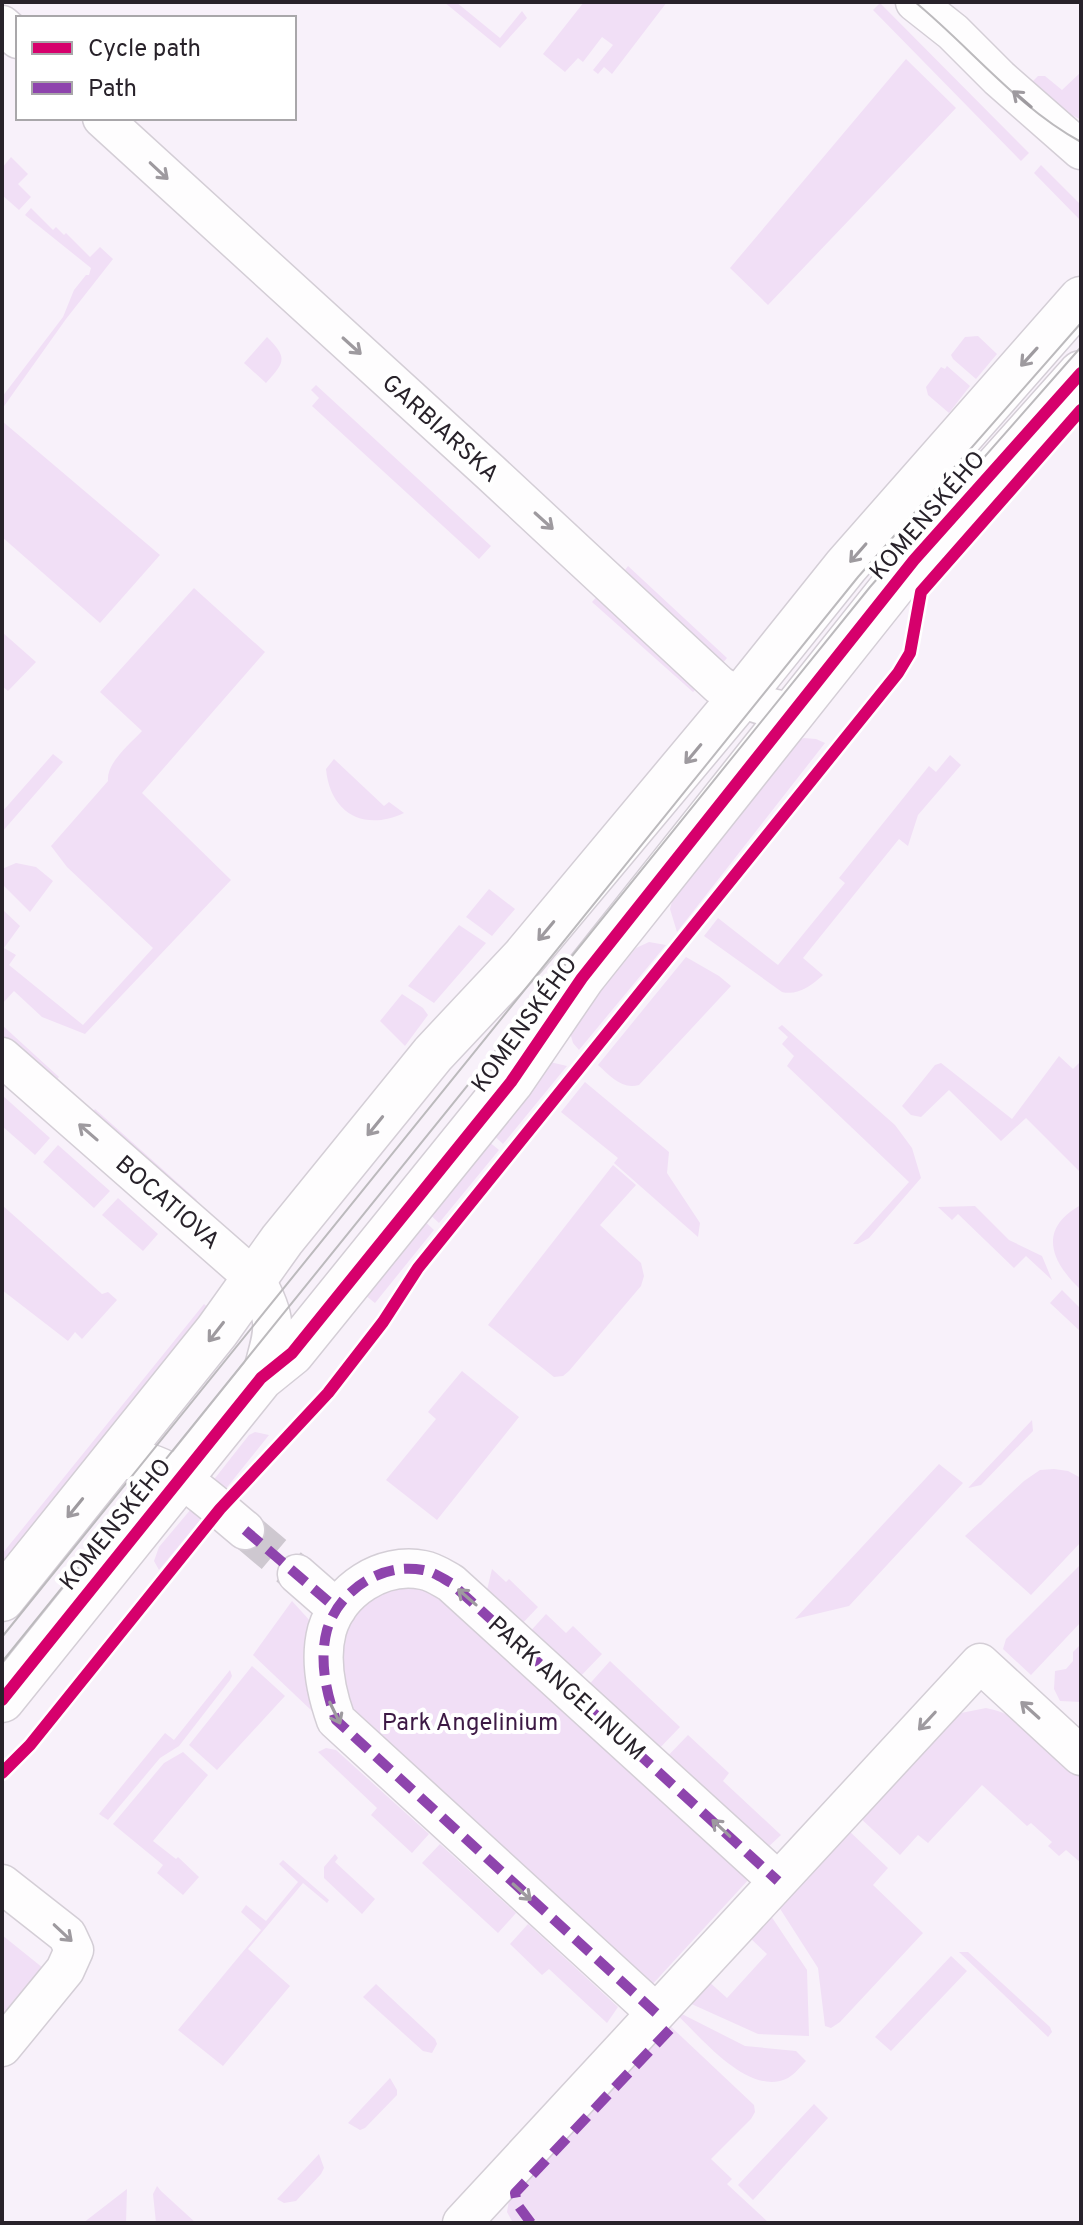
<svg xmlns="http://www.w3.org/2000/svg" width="1083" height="2225" font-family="Overpass,sans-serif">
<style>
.green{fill:#f1dff6}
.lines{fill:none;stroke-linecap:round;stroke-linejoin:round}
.street-tunnel{stroke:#cec8d0;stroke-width:38;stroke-dasharray:38 19;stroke-linecap:butt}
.street-casing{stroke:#d4ced6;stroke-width:41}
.secondary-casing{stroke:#d4ced6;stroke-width:47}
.street{stroke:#fefdfe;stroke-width:38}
.secondary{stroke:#fefdfe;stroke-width:44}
.tram{stroke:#bcbabd;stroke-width:2}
.quiet{stroke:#8e44ad;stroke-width:10;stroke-dasharray:20 10;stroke-linecap:butt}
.cycleway-casing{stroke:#fff;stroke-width:17}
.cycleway{stroke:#d6006c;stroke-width:12}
.oneway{stroke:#9e9a9f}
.labels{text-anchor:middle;stroke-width:8;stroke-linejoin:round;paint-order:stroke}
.street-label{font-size:24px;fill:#28222a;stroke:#fff}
.park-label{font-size:24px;fill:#3c1944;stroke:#fff}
</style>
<rect width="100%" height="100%" fill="#f8f1fa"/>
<path class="green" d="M444,2H456L500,38L522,11L527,18L500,48Z
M584,2H667L612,74L604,67L598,74L593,70L613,45L602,37L583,62L578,58L565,72L543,54Z
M880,3L1029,153L1021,161L873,10Z
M906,59L956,108L768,305L730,268Z
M1081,72V120L1065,111L1031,83L1038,76H1045L1062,90Z
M11,157L28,174L18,184L31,197L19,210L2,195V168Z
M1041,165L1081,205V221L1034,173Z
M31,208L53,230L56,227L64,235L66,233L90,257L100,247L113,259L66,319L2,409V397L63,317L74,290L86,275H89L91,268L25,215Z
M978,336L997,354L976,379L953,359L951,355L965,337Z
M267,337C288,358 285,362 266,383L244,363Z
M947,366L970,386L949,413L928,395L926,387L941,367L945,369Z
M316,385L491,546L479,559L312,406L319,398L311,390Z
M2,421L160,555L100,623L2,537Z
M628,566L727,658L721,665L622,574Z
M194,588L265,652L142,793L231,880L85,1034L42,1017L14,991L2,1004V909L20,926L4,948L16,955L9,965L83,1025L153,948L67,867L51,846L108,781C106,763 130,744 142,731L100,692Z
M600,593L700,685L693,692L592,602Z
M2,632L36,662L8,691L2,686Z
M804,738L816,739L825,743L677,932L670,909L674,894L794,742Z
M53,754L63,762L2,832V812Z
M950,755L961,765L918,815L908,846L899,839L803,958L823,975C812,985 798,996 782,992L704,936L718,918L778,965L845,883L839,878L929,766L936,772Z
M334,759L384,806L389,802L404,813C364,832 330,813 326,769Z
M16,863L36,867L53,881L30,912L2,884V869Z
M489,889L515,909L492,936L466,917Z
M459,925L486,943L434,1003L408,986Z
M649,942L666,945L579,1050L573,1043L569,1029L636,948Z
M686,957L719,976L731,986L639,1085C622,1090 610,1076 598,1065Z
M402,994L423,1008L428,1015L405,1046L380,1021Z
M2,1025L59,1077L53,1084L2,1037Z
M782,1025L895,1125L912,1148L921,1178L869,1238L858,1244H853L909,1182L787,1066L794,1056L782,1044L788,1037L778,1028Z
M1059,1056L1073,1069L1081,1061V1173L1026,1118L1001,1141L949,1090L921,1117L911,1115L902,1106L935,1065L941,1063L1012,1119Z
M550,1062L567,1066L503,1144L488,1130Z
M585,1082L669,1152L667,1173L700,1223L698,1237L614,1163L618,1158L561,1112Z
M2,1095L50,1138L35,1155L2,1126Z
M95,1109L197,1200L192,1205L90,1116Z
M483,1137L499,1150L439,1223L424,1209Z
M58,1145L110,1191L94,1208L43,1162Z
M613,1165L636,1185L600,1225L641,1263L644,1276L641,1286L569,1371L563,1376L554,1377L488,1325Z
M118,1198L158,1234L143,1251L102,1215Z
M2,1205L102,1294L108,1292L117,1300L82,1339L75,1332L68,1341L2,1290Z
M1081,1205V1290C1051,1262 1037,1229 1081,1205Z
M975,1206L1009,1240L1042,1256L1052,1280L1026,1256L1014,1268L958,1214L952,1220L938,1207Z
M419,1216L434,1230L375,1303L360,1291Z
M1062,1290L1081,1309V1332L1050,1303Z
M204,1304L213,1312L2,1572V1554Z
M462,1371L519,1417L437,1520L386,1480L436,1419L428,1412Z
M1032,1420L1033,1431L981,1485L968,1488Z
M255,1432L269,1435L220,1496L212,1482L249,1435Z
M939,1464L963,1483L849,1606L795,1619Z
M1054,1469L1068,1471L1081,1478V1542L1031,1595L965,1536L1024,1481L1040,1470Z
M191,1509L206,1513L159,1570L154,1561L159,1547Z
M1081,1564V1622L1031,1675L1003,1649L1006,1639Z
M407,1569L761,1866L639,1999L326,1692L327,1632Z
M492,1569L506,1582L509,1579L538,1607L519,1627L487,1590Z
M292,1601L312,1623L316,1699L312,1711L253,1655Z
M546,1614L566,1633L573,1626L602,1654L576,1681L527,1635Z
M1081,1644V1702L1060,1701L1054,1689L1055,1671L1066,1669L1073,1661V1652Z
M610,1661L680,1727L654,1754L585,1689Z
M252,1666L285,1696L217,1770L189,1745Z
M230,1670L232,1676L230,1680L179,1746L160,1758L108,1820L99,1814L165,1733L174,1740Z
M986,1708C1025,1715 1053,1750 1081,1776V1863L1066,1850L1059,1856L1048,1846L1052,1842L1031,1823L1027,1826L982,1785L928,1843L918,1835L900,1855L858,1816L945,1723L961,1713Z
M688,1735L729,1773L723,1781L781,1835L764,1851L662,1762Z
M326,1748L336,1750L429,1834L412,1853L371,1815L377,1808L318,1752Z
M183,1752L208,1775L153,1841L176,1859L178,1857L199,1877L183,1895L157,1873L163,1865L113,1824L164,1763Z
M847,1829L888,1868L873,1885L923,1933L840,2022L831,2028L825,2026L818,1968L777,1904Z
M440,1844L516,1913L498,1933L422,1863Z
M335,1854L338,1858L335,1862L375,1899L362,1914L324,1878V1867Z
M283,1860L329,1900L327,1903L303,1883L248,1949L290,1986L223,2066L178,2030L261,1930L241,1912L246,1905L266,1921L298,1882L279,1864Z
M769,1913L807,1970L809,2036L758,2034L687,2002L707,1980L727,1998L767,1954L748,1936Z
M528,1924L618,2007L607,2023L549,1969L542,1975L510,1944Z
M2,1935L48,1972L2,2028Z
M968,1952L1050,2027L1052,2032L1048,2037L959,1952Z
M951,1956L967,1971L891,2051L875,2037Z
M376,1984L435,2039L437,2044L432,2053L423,2051L363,1997Z
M678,2012L745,2046L796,2051L806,2061C800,2067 795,2074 788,2078C749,2098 701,2037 676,2014Z
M667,2023L754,2105L755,2112L751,2119L711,2159L732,2179L727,2184L769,2223H513L507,2212L510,2194Z
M390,2078L397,2090V2095L365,2128L360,2130L348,2123Z
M814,2104L828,2118L753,2200L738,2185Z
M319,2154L324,2168L321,2174L296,2201L284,2203L277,2199Z
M157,2186L161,2191L196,2223H156L153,2194Z
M127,2189L126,2223H83Z"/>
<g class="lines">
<path class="street-tunnel" d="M245,1530L297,1574"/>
<g class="street-casing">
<path id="street" d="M915,2L953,32L999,78L1081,150
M2,25L18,39
M102,118L490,472L719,685C743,700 766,709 794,712
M2,1057L255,1279C281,1324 273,1331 261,1378
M114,1460C124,1460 135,1459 145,1462C180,1471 218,1508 245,1530
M297,1574L337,1609
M2,1884L67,1935L74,1950L65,1970L2,2047
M656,2013L336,1720C326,1692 319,1660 327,1630C339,1590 382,1562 423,1570C434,1572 442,1578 451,1583L778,1881
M462,2223L980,1663L1081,1756"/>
</g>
<g class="secondary-casing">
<path id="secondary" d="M2,1599L217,1331L282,1240L433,1054L524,957L741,697L846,566L1081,299
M2,1700L261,1378L292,1353L511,1082L582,978L914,560L1081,373"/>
</g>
<use href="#street" class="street"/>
<use href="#secondary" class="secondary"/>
<path class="tram" d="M915,2C970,47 1018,108 1081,142
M2,1637L858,577L1081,323
M2,1662L870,587L1081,347"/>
<path class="quiet" d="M245,1530L337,1609
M656,2013L336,1720C326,1692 319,1660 327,1630C339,1590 382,1562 423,1570C434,1572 442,1578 451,1583L778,1881
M531,2223L517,2204L515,2193L675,2024"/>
<g class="cycleway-casing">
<path id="cycleway" d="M2,1700L261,1378L292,1353L511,1082L582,978L914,560L1081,373
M2,1773L30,1745L220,1509L328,1393L383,1322L418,1268L898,673L910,653L921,592L1081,410"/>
</g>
<use href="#cycleway" class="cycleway"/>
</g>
<defs><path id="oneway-shaft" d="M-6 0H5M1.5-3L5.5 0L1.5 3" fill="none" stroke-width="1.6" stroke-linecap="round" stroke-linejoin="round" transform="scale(2)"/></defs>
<g class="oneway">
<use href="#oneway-shaft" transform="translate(1022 99) rotate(-139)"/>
<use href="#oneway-shaft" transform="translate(159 171) rotate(43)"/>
<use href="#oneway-shaft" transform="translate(352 346) rotate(42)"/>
<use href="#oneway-shaft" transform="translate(1029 357) rotate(132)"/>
<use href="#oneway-shaft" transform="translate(544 521) rotate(42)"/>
<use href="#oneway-shaft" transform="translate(858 553) rotate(131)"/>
<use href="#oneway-shaft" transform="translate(693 754) rotate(130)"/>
<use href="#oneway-shaft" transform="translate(546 931) rotate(130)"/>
<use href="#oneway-shaft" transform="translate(375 1126) rotate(129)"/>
<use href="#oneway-shaft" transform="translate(88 1132) rotate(-139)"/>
<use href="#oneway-shaft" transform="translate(216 1332) rotate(128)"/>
<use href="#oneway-shaft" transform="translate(75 1508) rotate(129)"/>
<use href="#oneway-shaft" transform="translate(467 1597) rotate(-139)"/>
<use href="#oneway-shaft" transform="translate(1030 1710) rotate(-138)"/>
<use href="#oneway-shaft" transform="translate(335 1713) rotate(64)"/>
<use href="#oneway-shaft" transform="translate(927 1721) rotate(133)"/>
<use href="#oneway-shaft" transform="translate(721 1828) rotate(-137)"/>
<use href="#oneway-shaft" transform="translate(522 1892) rotate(42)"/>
<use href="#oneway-shaft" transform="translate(63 1933) rotate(43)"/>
</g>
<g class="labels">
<g class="street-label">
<text transform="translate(441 428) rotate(42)" y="8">GARBIARSKA</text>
<text transform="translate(927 515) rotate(-49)" y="8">KOMENSKÉHO</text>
<text transform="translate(524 1024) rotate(-54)" y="8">KOMENSKÉHO</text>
<text transform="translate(168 1202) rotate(41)" y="8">BOCATIOVA</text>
<text transform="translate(115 1524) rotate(-51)" y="8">KOMENSKÉHO</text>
<text transform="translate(567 1688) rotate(42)" y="8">PARK ANGELINUM</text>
</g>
<g class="park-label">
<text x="470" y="1730">Park Angelinium</text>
</g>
</g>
<rect width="1083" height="2225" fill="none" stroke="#28222a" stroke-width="8"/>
<rect x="16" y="16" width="280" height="104" fill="#ffffff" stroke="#a9a7aa" stroke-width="2"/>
<rect x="32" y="42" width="40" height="12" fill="#d6006c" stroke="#a9a7aa" stroke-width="2"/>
<text x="88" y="56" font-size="24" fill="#28222a">Cycle path</text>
<rect x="32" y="82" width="40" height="12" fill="#8e44ad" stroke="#a9a7aa" stroke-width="2"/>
<text x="88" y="96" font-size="24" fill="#28222a">Path</text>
</svg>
